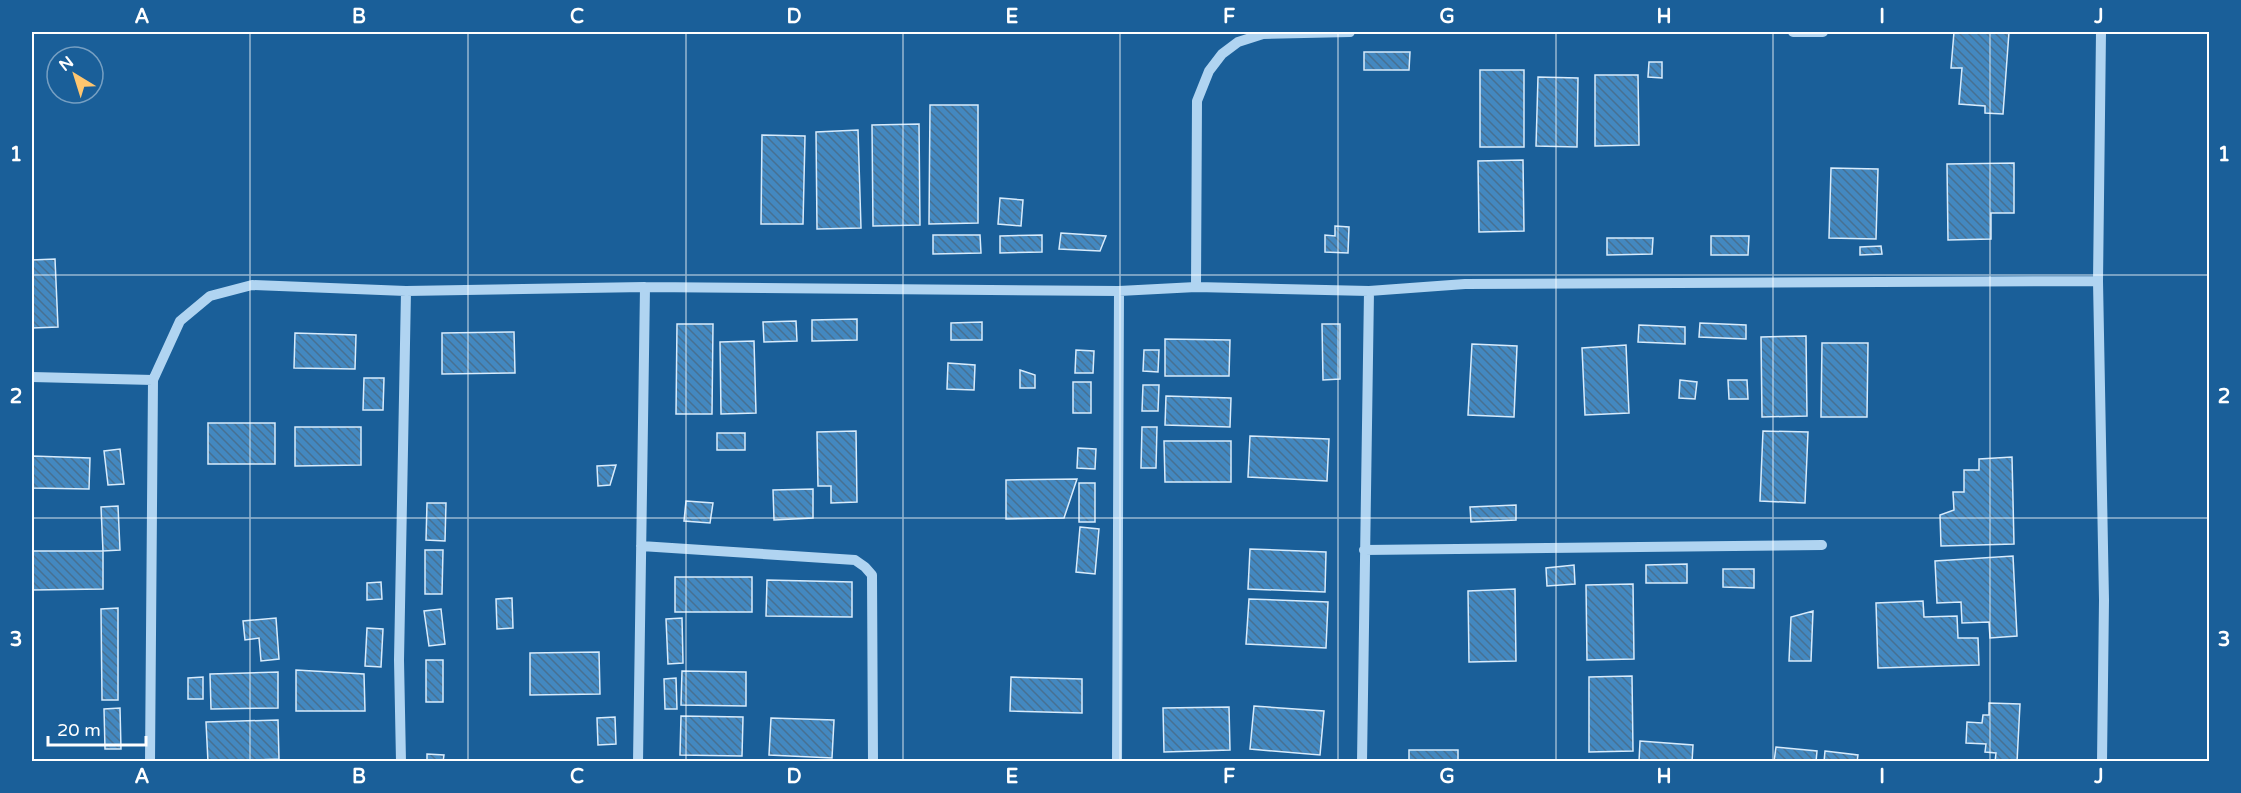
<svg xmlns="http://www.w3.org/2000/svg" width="2241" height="793" font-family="'Varela Round',sans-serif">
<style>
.building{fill:url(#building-back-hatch);stroke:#d7ebfc;stroke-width:1.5}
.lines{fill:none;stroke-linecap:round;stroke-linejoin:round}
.minor{stroke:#b0d4f1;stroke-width:10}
.grid{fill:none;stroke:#fff;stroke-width:1.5;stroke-opacity:0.55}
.neatline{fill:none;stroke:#fff;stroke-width:2}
.grid-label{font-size:20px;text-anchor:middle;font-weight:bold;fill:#fff}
</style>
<defs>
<pattern id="building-back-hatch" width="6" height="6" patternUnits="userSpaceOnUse" patternTransform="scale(1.5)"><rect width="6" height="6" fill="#4388c0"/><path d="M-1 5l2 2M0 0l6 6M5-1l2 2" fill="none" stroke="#477092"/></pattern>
</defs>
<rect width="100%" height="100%" fill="#1a5f99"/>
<path class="building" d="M1954,32H2009L2003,114L1985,113V106L1959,104L1962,68H1951Z
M1364,52H1410L1409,70H1364Z
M1649,62H1662V78L1648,77Z
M1480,70H1524V147H1480Z
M1595,75H1638L1639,145L1595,146Z
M1538,77L1578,78L1577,147L1536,146Z
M930,105H978V223L929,224Z
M919,124L920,225L873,226L872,125Z
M858,130L861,228L817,229L816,132Z
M762,135L805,136L803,224H761Z
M1523,160L1524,231L1479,232L1478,161Z
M2014,163V213H1991V239L1948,240L1947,164Z
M1831,168L1878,169L1876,239L1829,238Z
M1000,198L1023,200L1021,226L998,224Z
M1335,226L1349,227L1348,253L1325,252V235L1335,236Z
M1061,233L1106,236L1100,251L1059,249Z
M933,235H980L981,253L933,254Z
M1042,235V252L1000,253V236Z
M1711,236H1749L1748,255H1711Z
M1607,238H1653L1652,254L1607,255Z
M1881,246L1882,254L1860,255V247Z
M55,259L58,327L32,328V260Z
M857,319V340L812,341V320Z
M796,321L797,341L764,342L763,322Z
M982,322V340H951V323Z
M1700,323L1746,325V339L1699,337Z
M677,324H713L712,414H676Z
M1322,324H1340V379L1323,380Z
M1639,325L1685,327V344L1638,342Z
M514,332L515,373L442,374V333Z
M295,333L356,335L355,369L294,368Z
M1806,336L1807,416L1762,417L1761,337Z
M1165,339L1230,340L1229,376H1165Z
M754,341L756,413L721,414L720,342Z
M1822,343H1868L1867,417H1821Z
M1472,344L1517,346L1514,417L1468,415Z
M1626,345L1629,413L1585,415L1582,348Z
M1076,350L1094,351L1093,373H1075Z
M1144,350H1159L1158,372L1143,371Z
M948,363L975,365L974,390L947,389Z
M1020,370L1035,375V388H1020Z
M364,378H384L383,410H363Z
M1680,380L1697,382L1695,399L1679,398Z
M1728,380H1747L1748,399H1729Z
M1073,382H1091V413H1073Z
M1143,385H1159L1158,411H1142Z
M1166,396L1231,398L1230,427L1165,425Z
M208,423H275V464H208Z
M295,427H361V465L295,466Z
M1142,427H1157L1156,468H1141Z
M856,431L857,502L831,503V486H818L817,432Z
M1763,431L1808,432L1805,503L1760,501Z
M717,433H745V450H717Z
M1250,436L1329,439L1327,481L1248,477Z
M1164,441H1231V482H1165Z
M1078,448L1096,449L1095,469L1077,468Z
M120,449L124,484L108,485L104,451Z
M32,456L90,458L89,489L32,488Z
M2012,457L2014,544L1941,546L1940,515L1954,510L1953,492H1964V470H1979V459Z
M616,465L610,485L598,486L597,466Z
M1077,479L1064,518L1006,519V480Z
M1079,483H1095V522H1079Z
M813,489V518L774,520L773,490Z
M686,501L713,503L710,523L684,521Z
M427,503H446L445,541L426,540Z
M1516,505V520L1471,522L1470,507Z
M118,506L120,550L103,551L101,507Z
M1080,527L1099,529L1095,574L1076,572Z
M1250,549L1326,552L1325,592L1248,589Z
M425,550H443L442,594H425Z
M32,551H103V589L32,590Z
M2013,556L2017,636L1990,638L1989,622L1962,623L1961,602L1937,603L1935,561Z
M1687,564V583H1646V565Z
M1574,565L1575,584L1547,586L1546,568Z
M1723,569H1754V588L1723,587Z
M675,577H752V612H675Z
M767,580L852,582V617L766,616Z
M381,582L382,599L367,600V583Z
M1633,584L1634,659L1587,660L1586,585Z
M1515,589L1516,661L1469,662L1468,591Z
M512,598L513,628L497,629L496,599Z
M1249,599L1328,602L1326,648L1246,644Z
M1923,601L1924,617L1957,616L1958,638H1978L1979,665L1878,668L1876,603Z
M118,608V700H102L101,609Z
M441,609L445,644L429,646L424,611Z
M1813,611L1811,661H1789L1791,617Z
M276,618L279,659L261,661L259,638L245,640L243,621Z
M682,618L683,663L668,664L666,619Z
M367,628L383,629L381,667L365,666Z
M599,652L600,694L530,695V653Z
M426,660H443V702H426Z
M296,670L364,674L365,711H296Z
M682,671L746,672V706L681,705Z
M278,672V708L211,709L210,674Z
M1632,676L1633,751L1589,752V677Z
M203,677V699H188V678Z
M1011,677L1082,679V713L1010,711Z
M676,678L677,709H665L664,679Z
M1989,703L2020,704L2017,762H1995L1996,753L1985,752L1986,744L1966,743L1967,722L1982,723L1983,715H1989Z
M1254,706L1324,711L1320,755L1250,749Z
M1229,707L1230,750L1164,752L1163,708Z
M120,708L121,749H105L104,709Z
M681,716L743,717L742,756L680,755Z
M615,717L616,744L598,745L597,718Z
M771,718L834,720L832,758L769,755Z
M278,720L279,759L208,762L206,722Z
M1640,741L1693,745L1692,762H1639Z
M1776,747L1817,751L1816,762H1774Z
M1409,750H1458V762H1409Z
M1825,751L1858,755L1857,762H1824Z
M427,754L444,755L443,762H427Z"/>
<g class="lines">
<path class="minor" d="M1793,32H1823
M2101,32L2098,281L2104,600L2102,762
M1196,287L1197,101L1209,71L1222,54L1238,42L1263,34L1350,32
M32,377L153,380
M641,546L855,560L865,567L872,575L873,762
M1364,550L1822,545
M150,762L153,380L180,321L210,296L252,285L406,291L645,287L1119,291L1196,287L1369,291L1465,284L2098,281
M401,762L399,660L406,291
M638,762L645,287
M1117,762L1119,291
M1362,762L1369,291"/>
</g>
<path class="grid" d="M250,32V762M468,32V762M686,32V762M903,32V762M1120,32V762M1338,32V762M1556,32V762M1773,32V762M1990,32V762M32,275H2210M32,518H2210"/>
<rect width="2241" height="793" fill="none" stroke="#1a5f99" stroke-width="66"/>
<g transform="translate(75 75) rotate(322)"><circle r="28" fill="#1a5f99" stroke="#769fc2" stroke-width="1.5"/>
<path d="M0-4.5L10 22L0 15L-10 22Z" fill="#ffc66f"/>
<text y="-9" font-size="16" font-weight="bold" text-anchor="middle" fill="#ffffff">N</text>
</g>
<path d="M48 736v9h98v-9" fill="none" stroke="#ffffff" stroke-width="3"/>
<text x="57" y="736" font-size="18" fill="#ffffff" stroke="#1a5f99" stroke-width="4.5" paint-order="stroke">20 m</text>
<rect x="33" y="33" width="2175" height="727" class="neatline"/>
<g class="grid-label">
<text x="142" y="23">A</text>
<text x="359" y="23">B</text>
<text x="577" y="23">C</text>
<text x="794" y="23">D</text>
<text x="1012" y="23">E</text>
<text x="1229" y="23">F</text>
<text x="1447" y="23">G</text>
<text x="1664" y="23">H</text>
<text x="1882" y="23">I</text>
<text x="2099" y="23">J</text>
<text x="16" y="161">1</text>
<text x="2224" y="161">1</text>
<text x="16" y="403">2</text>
<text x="2224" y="403">2</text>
<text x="16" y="646">3</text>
<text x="2224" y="646">3</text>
<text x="142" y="783">A</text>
<text x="359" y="783">B</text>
<text x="577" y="783">C</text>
<text x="794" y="783">D</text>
<text x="1012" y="783">E</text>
<text x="1229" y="783">F</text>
<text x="1447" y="783">G</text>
<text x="1664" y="783">H</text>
<text x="1882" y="783">I</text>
<text x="2099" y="783">J</text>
</g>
</svg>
